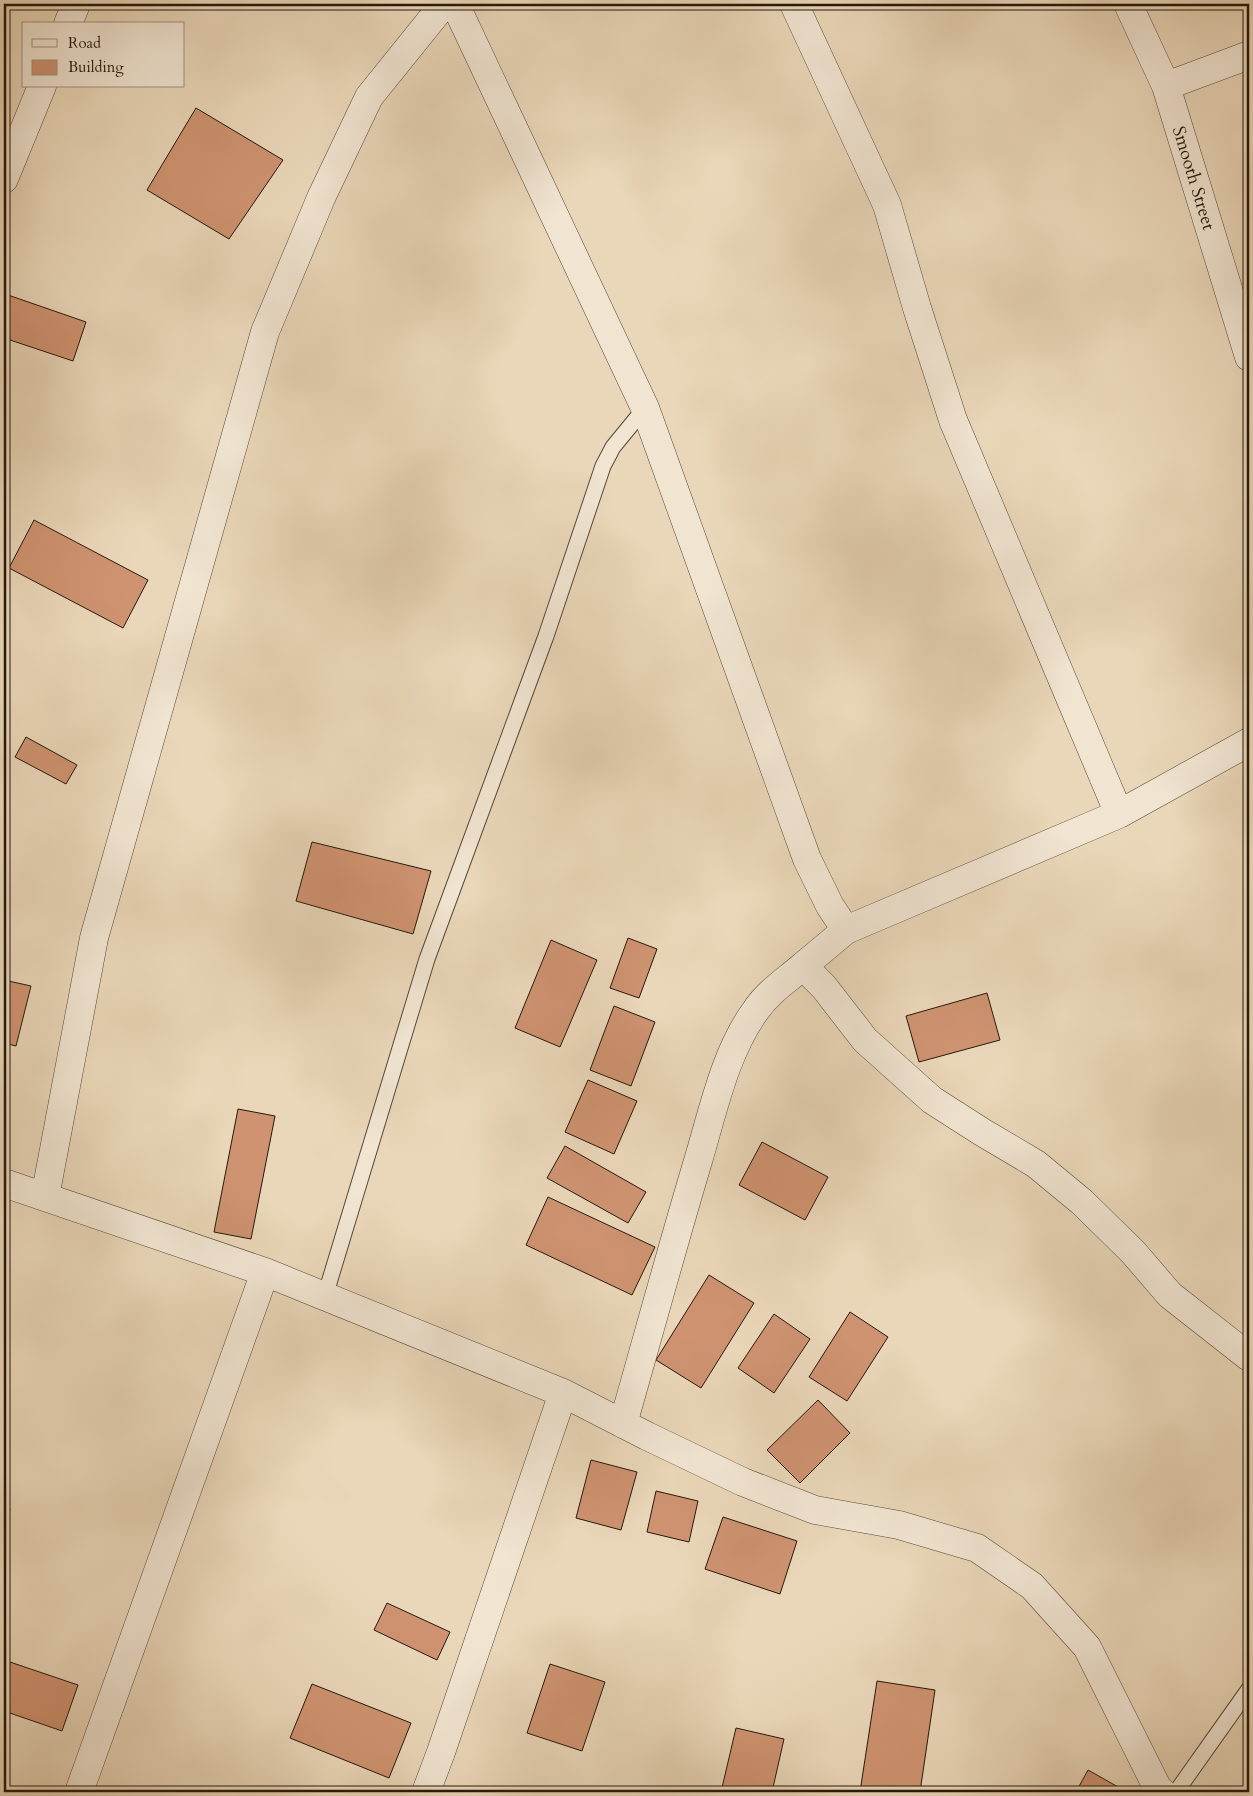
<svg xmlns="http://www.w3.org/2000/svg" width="1253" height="1796" font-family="Cardo,serif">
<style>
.building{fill:#cf9371;stroke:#25180b}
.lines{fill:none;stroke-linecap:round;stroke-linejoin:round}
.service-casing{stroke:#564836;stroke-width:17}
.minor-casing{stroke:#564836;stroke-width:29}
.service{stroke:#f1e5d2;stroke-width:15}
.minor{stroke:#f1e5d2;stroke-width:28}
.labels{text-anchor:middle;stroke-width:4;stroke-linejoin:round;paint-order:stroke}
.street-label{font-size:18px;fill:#25180b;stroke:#f1e5d2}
</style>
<rect width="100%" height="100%" fill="#ead7b9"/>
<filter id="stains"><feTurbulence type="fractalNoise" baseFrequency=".004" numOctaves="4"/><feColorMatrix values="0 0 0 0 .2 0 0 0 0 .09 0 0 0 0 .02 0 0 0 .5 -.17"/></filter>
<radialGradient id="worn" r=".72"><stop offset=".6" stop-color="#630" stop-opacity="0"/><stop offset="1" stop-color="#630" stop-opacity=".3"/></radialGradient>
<path class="building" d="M196,108L283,160L229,239L147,190Z
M8,295L86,322L73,361L4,338V308Z
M34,520L148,580L123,628L9,568Z
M26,737L77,765L66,784L15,757Z
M312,842L431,871L413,934L296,901Z
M628,938L657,949L639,998L610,988Z
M551,940L597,960L560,1047L515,1028Z
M4,980L31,986L16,1046L4,1043Z
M987,993L1000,1040L919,1062L906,1016Z
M614,1006L655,1022L631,1086L590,1070Z
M588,1080L637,1101L614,1154L565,1132Z
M238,1109L275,1116L251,1239L214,1232Z
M762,1142L828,1177L805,1220L739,1185Z
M565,1146L646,1192L628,1223L547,1178Z
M548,1197L655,1247L632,1295L526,1245Z
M709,1275L754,1303L701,1388L656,1360Z
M850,1312L888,1337L847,1401L809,1377Z
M774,1314L810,1339L774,1393L738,1368Z
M818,1400L850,1433L800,1483L767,1450Z
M591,1460L637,1472L621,1530L576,1518Z
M656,1491L698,1501L689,1542L647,1532Z
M4,1507L10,1509L4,1529Z
M723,1517L797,1541L780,1594L705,1569Z
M387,1603L450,1632L437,1660L374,1630Z
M4,1660L78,1685L62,1731L4,1711Z
M550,1664L605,1682L582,1751L527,1733Z
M877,1681L935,1690L920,1792H860Z
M312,1684L411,1723L389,1778L290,1738Z
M736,1728L784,1739L772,1792H721Z
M1088,1770L1127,1792H1076Z"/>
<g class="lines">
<g class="service-casing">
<path id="service" d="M325,1296L427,959L546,636L603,466L613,447L645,408
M1176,1792L1249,1689"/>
</g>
<g class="minor-casing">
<path id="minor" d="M455,4L645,408L807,859L830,906L846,930L1119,814L1249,742
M794,4L887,205L917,308L953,420L1119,814
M1128,4L1166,86L1249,357
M68,24L76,4
M1166,86L1249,55
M4,179L42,86
M846,930L803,966L824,987L865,1040L932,1100L982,1132L1036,1164L1082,1202L1133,1252L1170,1295L1249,1357
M4,1183L265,1272L563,1393L647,1436L743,1482L815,1510L899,1525L977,1548L1032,1586L1087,1647L1158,1789L1162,1792
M45,1197L94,938L265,332L321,198L369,97L444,4
M623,1424C648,1336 672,1248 698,1161C713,1111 725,1052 756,1010C768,992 787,980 803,966
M79,1792L265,1272
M426,1792L441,1752L563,1393"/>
</g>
<use href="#service" class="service"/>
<use href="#minor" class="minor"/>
</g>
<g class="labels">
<g class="street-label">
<text transform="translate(1194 178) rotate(73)" y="6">Smooth Street</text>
</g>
</g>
<rect width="1253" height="1796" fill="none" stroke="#ead7b9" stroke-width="20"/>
<rect x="5" y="5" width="1243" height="1786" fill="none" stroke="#25180b" stroke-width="2.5"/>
<rect x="10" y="10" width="1233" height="1776" fill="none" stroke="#25180b"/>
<rect x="22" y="22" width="162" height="65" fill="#f1e5d2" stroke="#9f9382"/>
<rect x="32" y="39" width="25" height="8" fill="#f1e5d2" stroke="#9f9382"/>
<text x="68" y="48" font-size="15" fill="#25180b">Road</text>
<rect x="32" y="60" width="25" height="15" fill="#cf9371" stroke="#9f9382"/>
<text x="68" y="72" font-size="15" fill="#25180b">Building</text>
<rect width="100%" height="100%" filter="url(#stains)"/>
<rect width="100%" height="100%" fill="url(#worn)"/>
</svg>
